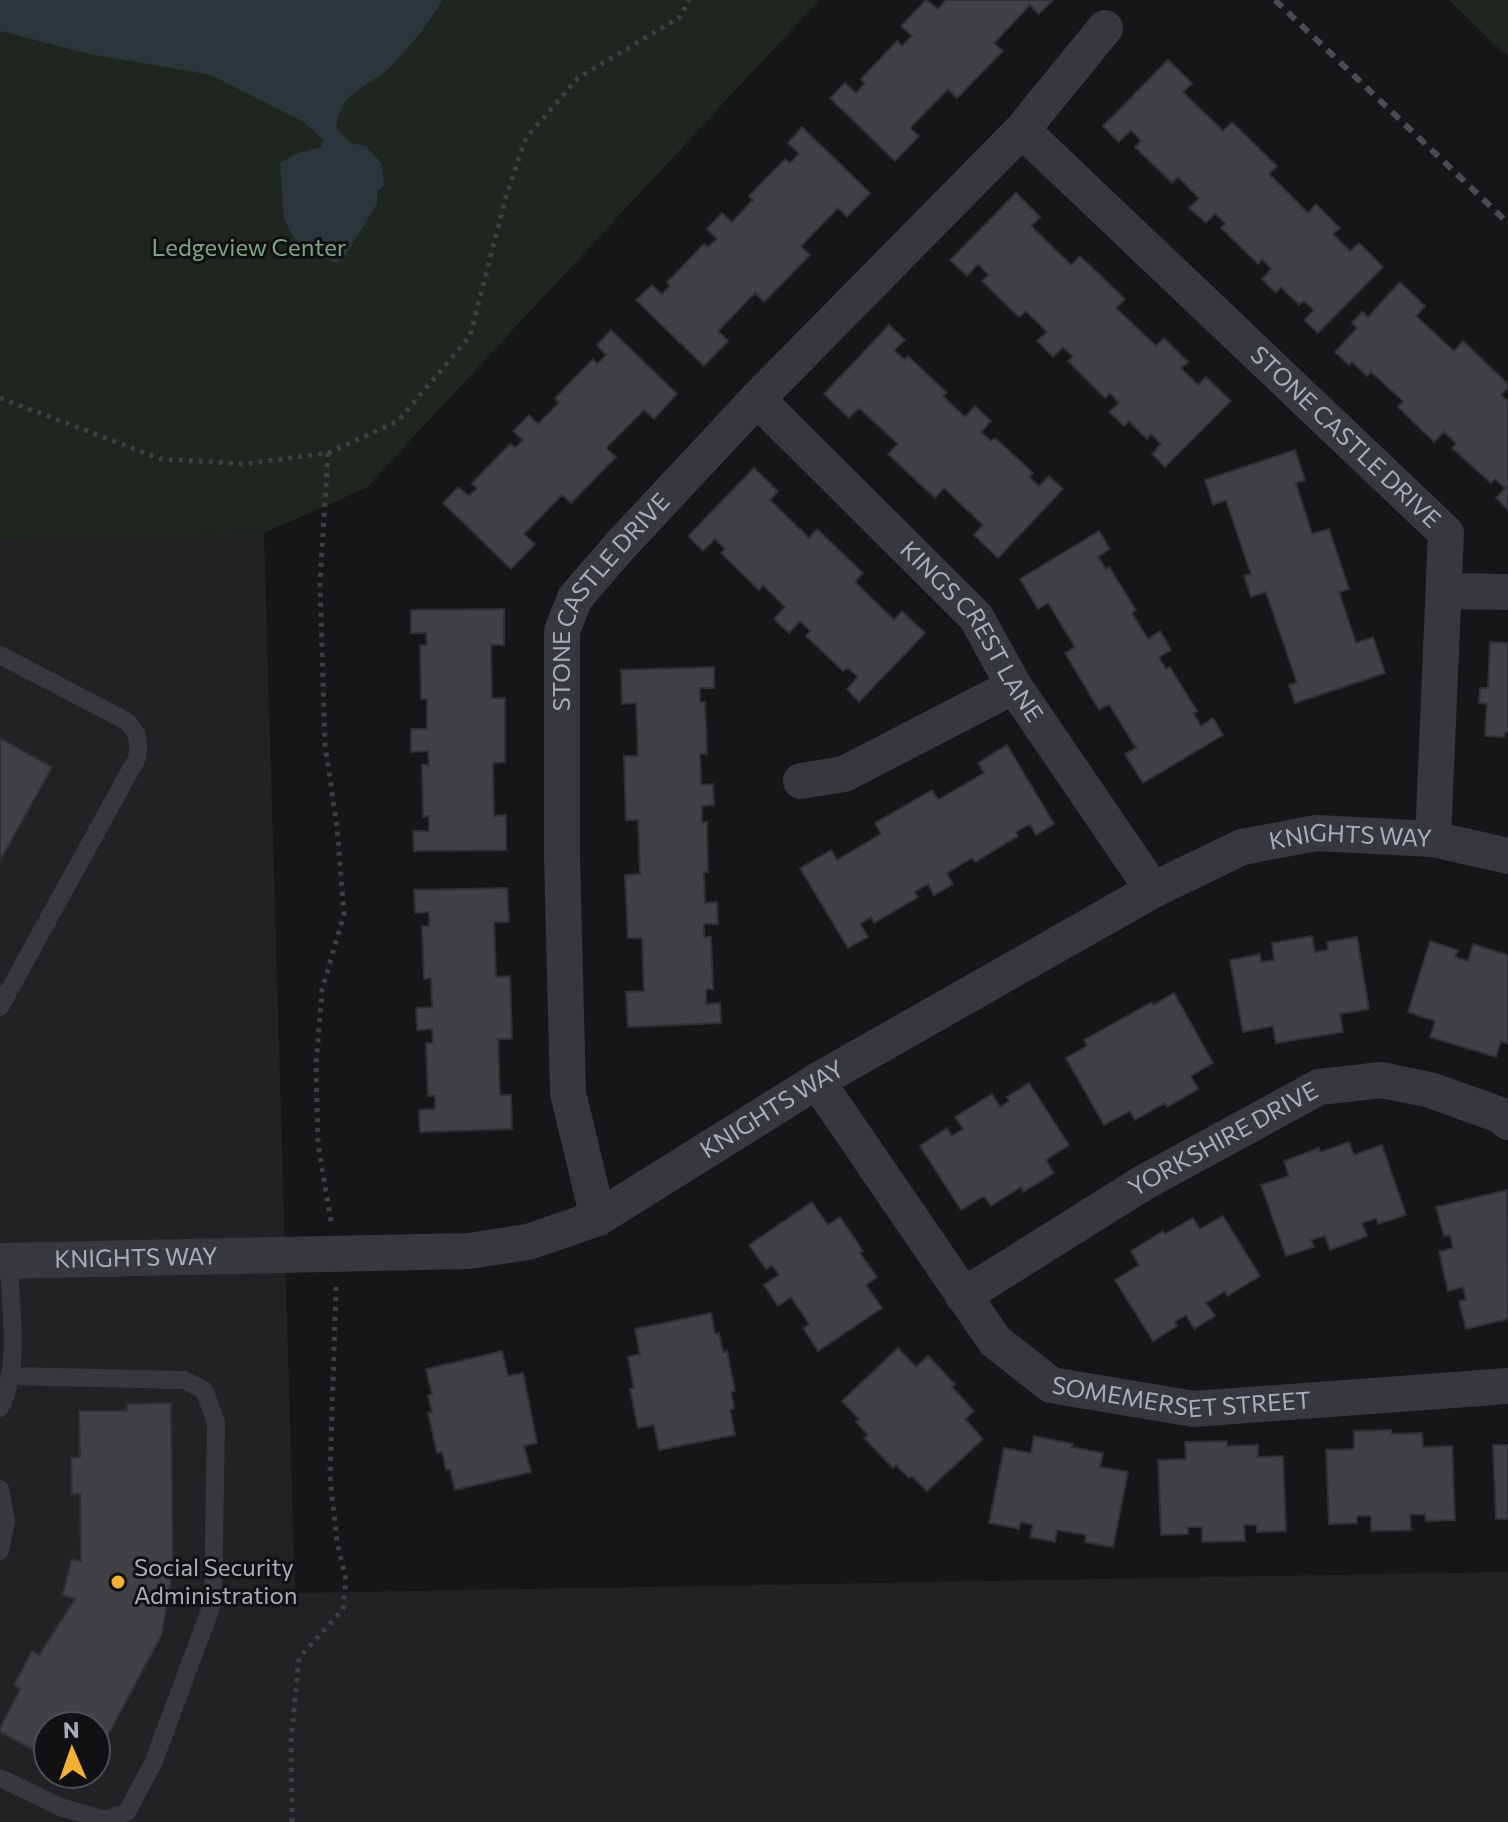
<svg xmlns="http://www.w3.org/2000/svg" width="1508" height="1822" font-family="Commissioner,sans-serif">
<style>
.built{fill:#222225;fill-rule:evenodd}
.green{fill:#1e261f}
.water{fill:#2c353c}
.building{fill:#404145;stroke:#303034;stroke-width:2}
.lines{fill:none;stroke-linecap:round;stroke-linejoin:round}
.path{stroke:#3d3f44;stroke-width:5;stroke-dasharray:4 6;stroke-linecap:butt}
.service{stroke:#37383d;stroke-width:18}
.minor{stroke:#37383d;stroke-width:36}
.rail{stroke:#4a4c52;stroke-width:6;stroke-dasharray:10 8;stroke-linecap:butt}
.poi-dot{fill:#f2b134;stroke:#111113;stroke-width:3}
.labels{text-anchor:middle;stroke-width:6;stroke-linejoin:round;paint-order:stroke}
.park-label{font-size:24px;fill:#7fa381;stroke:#111113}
.street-label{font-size:24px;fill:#a8adb8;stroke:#111113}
.poi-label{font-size:24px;fill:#a8adb8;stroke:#111113;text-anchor:start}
</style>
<rect width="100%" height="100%" fill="#161618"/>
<path class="built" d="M264,533L295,1593L1508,1572V1822H0V540ZM48,1726H96V1774H48Z"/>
<path class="green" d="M0,0H819L366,488L264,533L0,540Z
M1449,0H1508V57Z"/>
<path class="water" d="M0,0H443C429,22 411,46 392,65C369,89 342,88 336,127L350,143L366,146L382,164L384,186L377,192V204L343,259L336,263L299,249L284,218L280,163L300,152L320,148L324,141L305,123L211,75L89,54L0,31Z"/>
<path class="building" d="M926,0L938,9L946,0H1053L1039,14L1030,5L994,43L1003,51L957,98L948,89L910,128L919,136L895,161L830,98L845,83L856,93L865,83L861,79L897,41L902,46L912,36L901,26Z
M1168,60L1192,83L1183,92L1223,131L1232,122L1277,166L1269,174L1308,213L1316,204L1340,228L1333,234L1350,251L1359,243L1383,267L1318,333L1304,320L1314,310L1304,301L1299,305L1281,287L1276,293L1262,279L1271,269L1262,259L1258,264L1221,228L1225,223L1215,214L1206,223L1189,208L1199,198L1178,177L1172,183L1135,147L1141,141L1131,130L1119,142L1103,126Z
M802,127L870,193L847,217L838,208L801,246L810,255L764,302L755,293L718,331L728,341L704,366L636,300L652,285L662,294L670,286L667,282L704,244L708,247L717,239L707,229L722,213L732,222L753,200L749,196L785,159L790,163L799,154L788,143Z
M1016,193L1040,217L1031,226L1071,265L1080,256L1125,299L1116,308L1156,346L1164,338L1188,362L1181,368L1198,385L1206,377L1231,401L1165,467L1152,454L1161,444L1151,434L1147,439L1129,421L1124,426L1109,412L1119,403L1110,393L1105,398L1068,361L1073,357L1063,347L1053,357L1037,341L1047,332L1026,311L1019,317L982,281L989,275L978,264L967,276L950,260Z
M1400,282L1425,306L1416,316L1454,351L1463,341L1508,384V388L1501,395L1508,401V510L1496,498L1505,488L1495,479L1491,483L1452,448L1456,443L1444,432L1434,442L1398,407L1403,401L1371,372L1367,376L1352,362L1349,365L1335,352L1357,328L1352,323L1362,312L1368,317Z
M889,325L905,340L894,350L905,360L908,356L947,393L943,396L965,417L975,406L991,421L981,432L991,441L995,438L1033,473L1029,477L1039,486L1049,476L1063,489L998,558L974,535L983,525L944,488L935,498L888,454L898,444L859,408L849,418L824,394Z
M611,330L677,394L654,419L644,410L606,448L616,457L571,503L562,495L524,534L535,544L511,569L443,503L458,487L469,496L477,488L472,483L510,444L515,448L523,440L513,431L529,415L538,424L559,403L555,398L593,359L597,364L606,355L597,345Z
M1295,450L1305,480L1296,483L1312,534L1329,529L1349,589L1339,592L1356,643L1373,637L1385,673L1295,703L1289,685L1297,683L1266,592L1251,597L1244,576L1251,574L1226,500L1213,505L1205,480Z
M754,468L778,491L770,500L809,538L817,529L863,573L855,582L894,620L902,611L925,633L859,702L847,689L858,677L848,668L843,671L806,636L810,631L800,621L789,633L774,619L785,607L763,585L759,590L721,553L725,549L715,539L703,551L688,536Z
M1099,531L1110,549L1098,557L1106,569L1109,567L1136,610L1132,613L1148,639L1160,631L1171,650L1159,657L1166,669L1170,667L1197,711L1193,713L1201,726L1213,718L1223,735L1143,783L1125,754L1136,748L1109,704L1099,710L1065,653L1075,647L1048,603L1038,609L1020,579Z
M504,609V645H491L492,698H505V762L493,763L494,816L506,815V850L414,851L413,831H429V816L423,817L422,765H429L428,751L411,752V729H427V699H421L420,645H427L426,633H411V610Z
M1490,642L1508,643V733H1505L1504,737L1485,736L1487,704L1479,703L1480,688H1488Z
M714,667V688H700V702H705L707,754H700L701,785L713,784L714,805L702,806V822H707L708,872H704L705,903L717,902L718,924H704V937H711L713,989H706V1004L720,1003L721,1023L628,1027L626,992L644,991L642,938H628L625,875L640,874L638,820H626L624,756H638L636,703L622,704L621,670Z
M0,738L52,767L0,861Z
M1007,745L1054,824L1036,835L1030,824L1016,832L1018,836L975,862L972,858L947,873L953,884L934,895L928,884L915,892L918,897L874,923L871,917L860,924L868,937L848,948L800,868L831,850L837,860L881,834L875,823L932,790L938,800L984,773L978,763Z
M507,888L509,922H494L496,977L510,976L512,1039H498L500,1095H511L512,1129L420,1132L419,1110L435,1109V1096H428L426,1043H433L432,1029L417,1030L416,1008L432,1007L431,978L424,979L422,926H429V912L415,913L414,890Z
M1312,936L1315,952L1328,950L1327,942L1357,937L1369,1009L1340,1014L1343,1032L1276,1043L1273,1026L1243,1032L1230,960L1260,954L1261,962L1274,960L1272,943Z
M1430,941L1458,950L1455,957L1468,961L1473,944L1508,955V1044L1501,1041L1496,1057L1430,1037L1435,1021L1408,1012Z
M1174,993L1213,1063L1191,1076L1198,1089L1167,1107L1165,1103L1135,1120L1130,1111L1104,1125L1066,1058L1087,1046L1084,1040L1152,1002L1153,1005Z
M1029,1083L1069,1145L1046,1160L1054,1173L1023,1192L1021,1187L991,1206L984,1196L961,1210L920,1146L947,1128L952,1136L963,1129L955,1117L992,1094L1000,1107L1009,1101L1007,1097Z
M1349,1142L1354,1155L1382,1145L1406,1215L1378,1224L1376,1218L1362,1223L1367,1236L1330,1250L1325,1236L1311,1240L1314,1247L1286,1256L1261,1185L1289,1176L1284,1161L1319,1148L1320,1152Z
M1507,1190L1508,1319L1466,1329L1459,1301L1466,1300L1463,1287L1448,1291L1439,1252L1453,1248L1450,1235L1444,1236L1436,1207Z
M812,1202L828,1225L840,1217L863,1251L860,1253L877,1277L866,1285L882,1308L818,1351L803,1328L809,1324L791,1297L778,1306L764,1285L779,1275L772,1265L766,1269L749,1245Z
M1223,1216L1260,1276L1227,1296L1225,1291L1206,1303L1215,1316L1194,1329L1186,1315L1175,1322L1177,1326L1153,1341L1115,1280L1139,1265L1131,1251L1163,1231L1165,1234L1193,1218L1200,1229Z
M711,1313L715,1334L719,1333L723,1352L727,1351L735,1391L731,1392L734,1408L730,1410L735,1435L659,1450L654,1425L638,1428L630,1389L634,1388L628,1357L640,1354L635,1329Z
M898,1348L916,1367L928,1356L955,1384L952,1387L974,1411L965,1419L983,1439L927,1491L912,1476L909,1478L896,1465L893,1468L864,1438L868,1435L856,1422L859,1419L842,1401Z
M502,1351L508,1376L523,1373L537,1443L524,1446L531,1472L455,1490L450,1469L446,1470L442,1452L437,1453L428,1413L432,1412L428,1395H432L426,1369Z
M171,1403L173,1568L162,1634L96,1758V1726H48V1758L0,1732V1728L20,1689L14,1685L32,1651L39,1655L75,1599L62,1595L72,1559L81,1561L80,1494L72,1495L71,1458L80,1457L79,1411H127V1404Z
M1391,1430V1434L1422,1433L1423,1447L1452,1446L1455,1520L1426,1521L1425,1514L1410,1515L1411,1530L1371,1531V1516H1357V1523L1329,1524L1326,1450L1354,1449V1431Z
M1034,1436L1073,1444L1072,1447L1103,1453L1100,1467L1128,1472L1113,1547L1085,1542L1086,1535L1057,1530L1055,1542L1030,1537L1033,1525L1021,1522L1019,1529L989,1523L1004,1448L1031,1453Z
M1227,1441V1446L1258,1445V1457L1283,1456L1286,1531L1257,1532V1525H1244L1245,1541L1202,1542V1527H1188V1534L1161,1535L1158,1460L1186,1459L1185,1442Z
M1493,1445H1508V1519H1496Z"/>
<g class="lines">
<path class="path" d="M0,398L161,459L245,464L328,453L398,421L470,336L507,193L526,138L578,78L680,17L689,0
M328,453L320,582L325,744L337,827L344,914L322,990L316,1065L318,1144L331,1221
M292,1822L291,1741L299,1658L343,1609L346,1580L337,1542L330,1476L336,1286"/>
<path class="service" d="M0,655L126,721C138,732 140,741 137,758L0,1007
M0,1408C21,1369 10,1305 9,1261
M0,1489L6,1521L0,1551
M0,1778L60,1807L105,1820L127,1812L154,1761L213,1602L216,1422L204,1390L184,1380L9,1376"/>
<g class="minor">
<path id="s1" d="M1022,130L1446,533L1433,839"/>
<path id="s2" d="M757,399L976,617L1014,686L1153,890"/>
<path d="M1444,591L1508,592"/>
<path d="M801,781L844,774L1014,686"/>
<path id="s3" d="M817,1081L995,1341L1051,1385L1194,1409L1508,1386"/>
<path id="s4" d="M598,1218L568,1093L562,856V631L575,598L619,547L757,399L1022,130L1105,28"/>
<path id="s5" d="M0,1261L469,1251L528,1242L598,1218L817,1081L1153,890L1242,847L1316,833L1433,839L1508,856"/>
<path id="s6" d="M963,1296L1143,1183L1319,1087L1382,1080L1430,1090L1500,1115L1508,1122"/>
</g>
<path class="rail" d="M1275,0L1508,223"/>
</g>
<circle class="poi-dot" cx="118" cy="1582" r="8"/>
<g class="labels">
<g class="park-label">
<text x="249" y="256">Ledgeview Center</text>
</g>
<g class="street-label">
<text dy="8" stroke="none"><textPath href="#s1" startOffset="446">STONE CASTLE DRIVE</textPath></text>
<text dy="8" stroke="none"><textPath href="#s4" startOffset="636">STONE CASTLE DRIVE</textPath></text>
<text dy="8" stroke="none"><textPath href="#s2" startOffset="318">KINGS CREST LANE</textPath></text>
<text dy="8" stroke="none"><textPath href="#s5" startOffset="1456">KNIGHTS WAY</textPath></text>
<text dy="8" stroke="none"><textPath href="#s5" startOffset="808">KNIGHTS WAY</textPath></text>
<text dy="8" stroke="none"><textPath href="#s6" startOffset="304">YORKSHIRE DRIVE</textPath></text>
<text dy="8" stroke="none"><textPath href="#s5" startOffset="136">KNIGHTS WAY</textPath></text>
<text dy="8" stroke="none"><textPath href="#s3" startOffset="518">SOMEMERSET STREET</textPath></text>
</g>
<g class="poi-label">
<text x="134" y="1576">Social Security<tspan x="134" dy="28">Administration</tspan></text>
</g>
</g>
<g transform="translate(72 1750) rotate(358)"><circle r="38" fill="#111113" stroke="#4d4f55" stroke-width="2"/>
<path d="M0-6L14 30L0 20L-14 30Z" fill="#f2b134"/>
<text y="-12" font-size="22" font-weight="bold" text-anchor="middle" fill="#a8adb8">N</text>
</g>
</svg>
